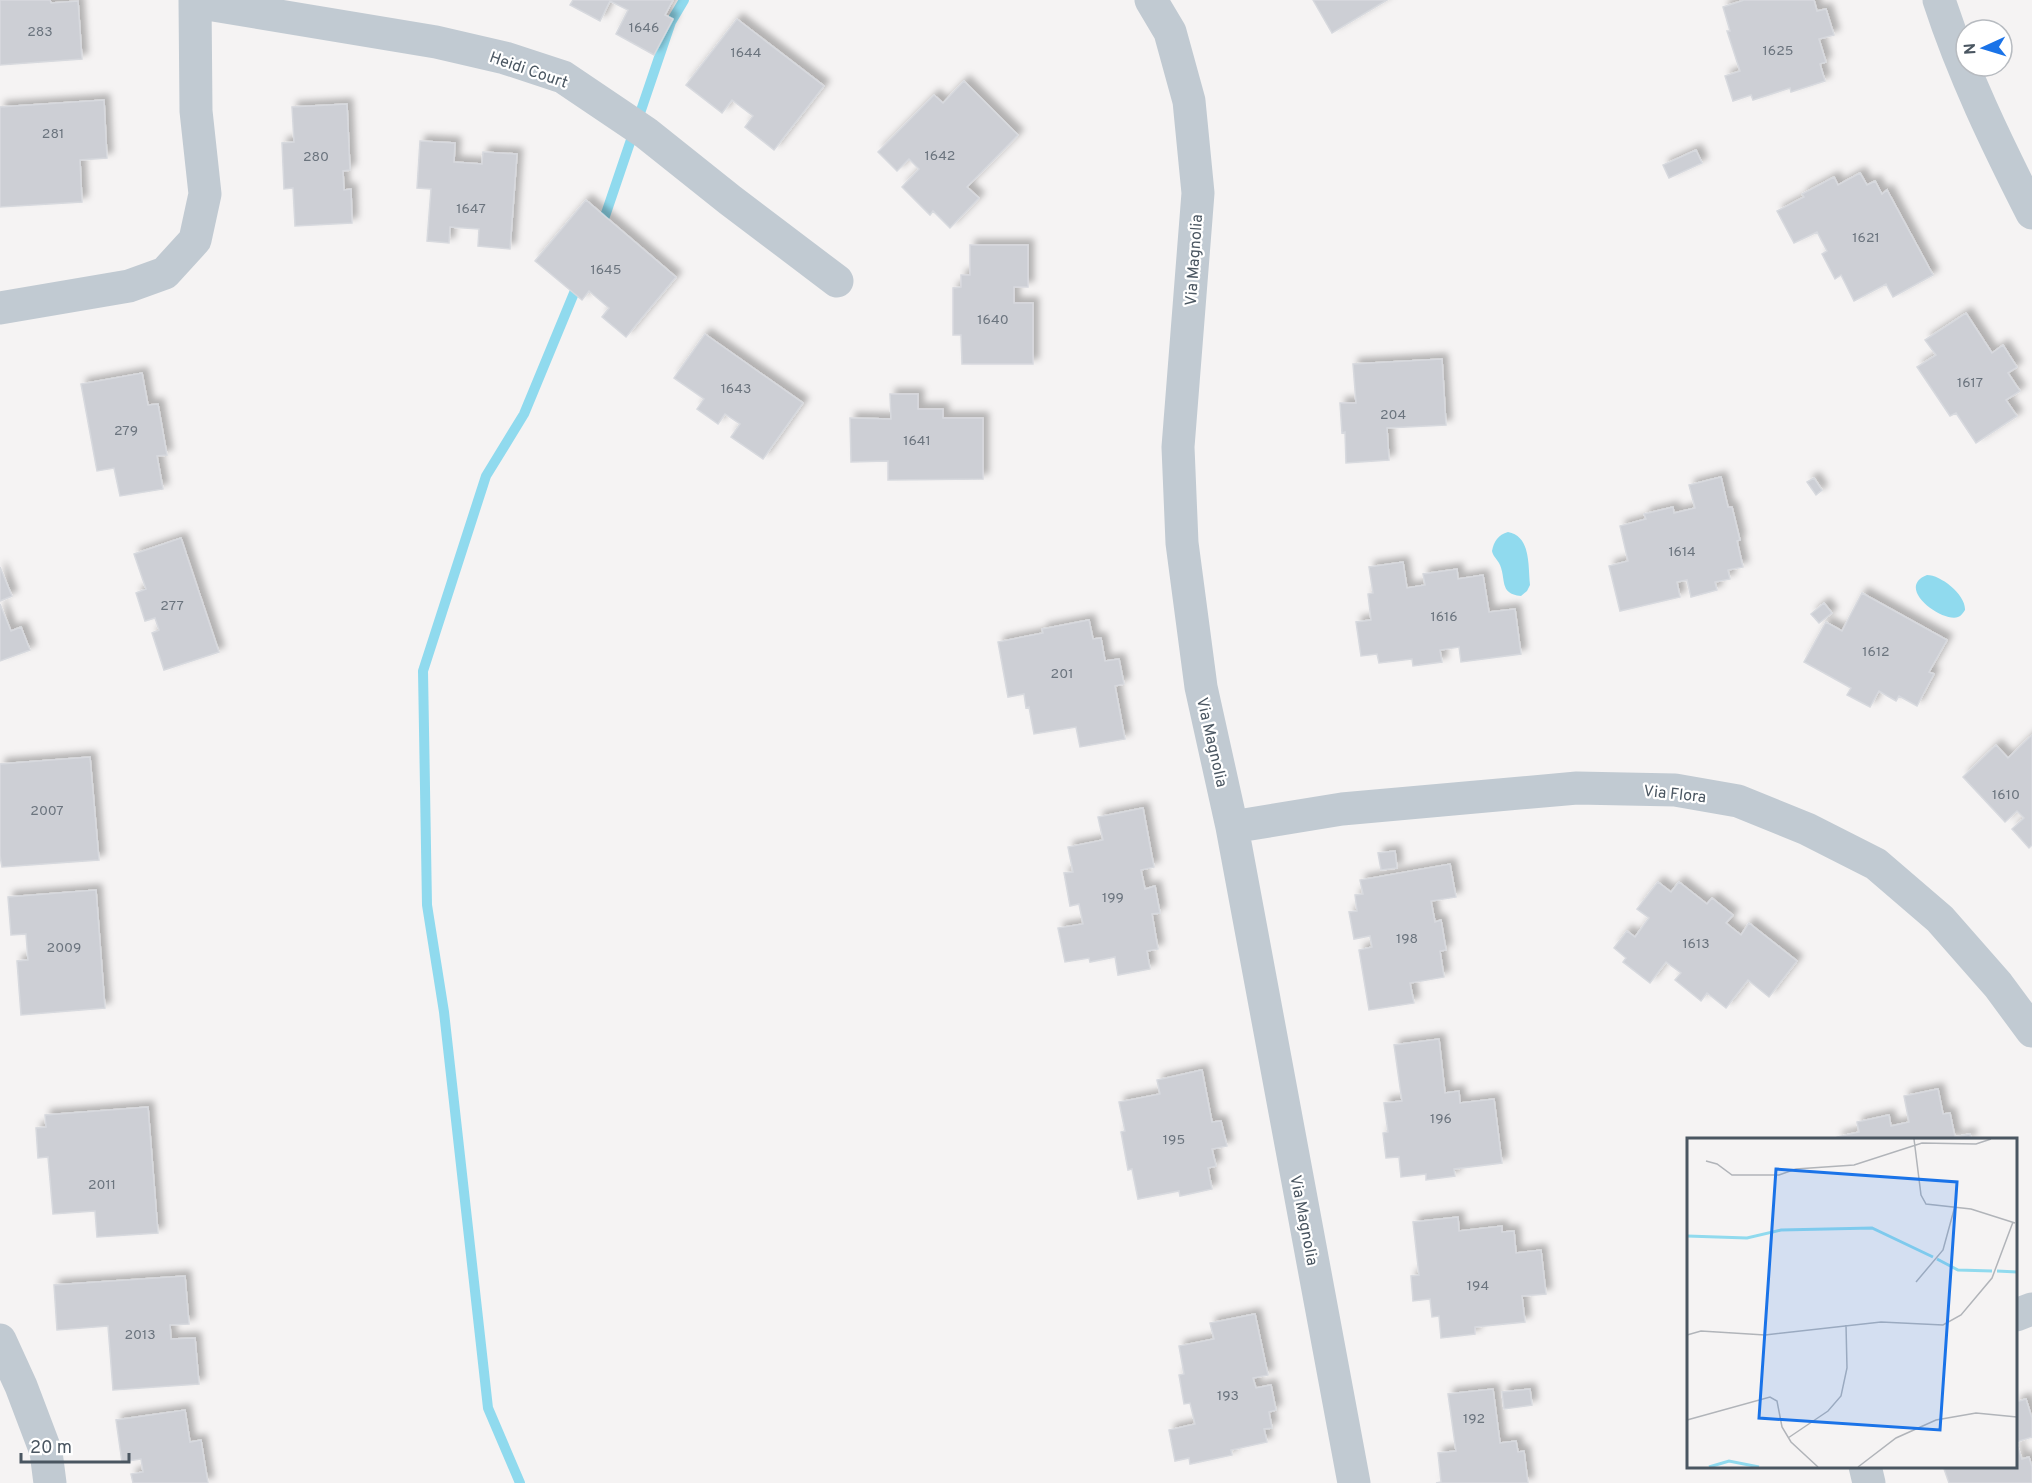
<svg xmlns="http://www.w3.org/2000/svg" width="2032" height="1483" font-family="Overpass,sans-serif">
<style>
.water{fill:#90daee}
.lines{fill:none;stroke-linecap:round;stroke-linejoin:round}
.stream{stroke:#90daee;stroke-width:10}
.building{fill:#cdcfd5;stroke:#d7d9de;stroke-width:1.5;filter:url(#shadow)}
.minor{stroke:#c1cad2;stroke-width:33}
.labels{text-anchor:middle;stroke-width:4.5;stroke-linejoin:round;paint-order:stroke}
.number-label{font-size:14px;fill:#6b747e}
.street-label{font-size:16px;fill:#4a5661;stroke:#fff}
.inset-river{fill:none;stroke:#90daee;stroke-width:3}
.inset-road{fill:none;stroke:#b1b4b9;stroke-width:1.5}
.view{fill:#1a73e8;fill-opacity:0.15;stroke:#1a73e8;stroke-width:3}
.inset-edge{fill:none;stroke:#4a5661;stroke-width:3}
</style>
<defs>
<filter id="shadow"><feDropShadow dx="5.5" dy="-5.5" stdDeviation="3" flood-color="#0004"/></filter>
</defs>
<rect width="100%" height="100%" fill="#f5f3f3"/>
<path class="water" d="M1508,532C1531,536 1528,566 1530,585L1527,591L1521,596C1498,594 1507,578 1499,563C1496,558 1493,556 1492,551C1494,541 1498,535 1508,532Z
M1927,575C1941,575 1966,595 1965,610C1963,613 1961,616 1958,617C1943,623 1894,588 1927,575Z"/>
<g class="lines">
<path class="stream" d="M601,228L671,22L684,0
M520,1483L488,1408L444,1012L427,905L423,671L486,476L524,414L579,281"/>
</g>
<path class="building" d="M0,0H50L51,3L78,1L82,59L0,65Z
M573,0H673L665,15L673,19L654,55L616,34L628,10L610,1L600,21L570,5Z
M1313,0H1387L1332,33Z
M1744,0H1814L1817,11L1826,9L1834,35L1819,39L1826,62L1820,64L1825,81L1791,92L1790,88L1753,100L1751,95L1733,101L1725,76L1740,71L1727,31H1730L1723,7Z
M737,19L824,86L774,150L745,127L753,116L732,100L722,113L686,85Z
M964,81L1018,135L967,187L979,198L950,228L933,211L930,215L902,187L919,169L909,159L897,171L878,152L934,95L943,103Z
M104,100L107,158L80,160L82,202L0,207V107Z
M347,104L350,170L343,171L344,190L351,189L352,223L295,226L293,188L284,189L282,143L294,142L292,107Z
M420,141L455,143L454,162L482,164L483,152L517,154L510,249L478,246L479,229L450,227L449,243L427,241L431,189L417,188Z
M1696,150L1702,163L1669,178L1663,165Z
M1860,173L1867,185L1875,181L1882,194L1887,190L1933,275L1893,297L1886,284L1854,301L1841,275L1835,279L1822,254L1827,251L1817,232L1794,243L1777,211L1804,197L1802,194L1834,177L1838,185Z
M586,200L676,277L626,337L602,317L609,308L589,291L582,300L535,261Z
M970,245H1028V287H1014V303H1033V364H962L961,335H953V288L961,287V275H970Z
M1966,313L1992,353L2003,345L2017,367L2008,373L2020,391L2006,400L2017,416L1976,443L1956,413L1950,416L1917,367L1936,355L1925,340Z
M705,334L803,403L763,459L731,437L740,424L725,414L718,424L697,409L704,399L674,378Z
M1442,359L1446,425L1387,428L1389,460L1346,463L1345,432L1342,433L1340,403H1356L1353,364Z
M142,373L148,405L158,404L167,455L157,456L163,489L120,496L114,468L97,471L81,384Z
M890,394H918V409H943V418H983V479L888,480V461L851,462L850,418L891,419Z
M1721,477L1728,507H1732L1740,540L1737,541L1743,567L1728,570L1730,579L1715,582L1717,590L1691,597L1687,580L1677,582L1680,597L1620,611L1609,566L1628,561L1620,526L1646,519L1644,514L1673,507L1674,513L1695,508L1689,485Z
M1814,478L1822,490L1816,495L1807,482Z
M181,538L219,652L164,670L152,633L159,630L155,618L145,621L136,593L146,589L134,554Z
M1403,562L1407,588L1425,585L1423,574L1457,569L1458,579L1483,575L1489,612L1515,609L1521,654L1461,662L1459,647L1440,650L1442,662L1413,666L1412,659L1379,663L1377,654L1361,656L1356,622L1371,620L1368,594L1373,593L1369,567Z
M0,567L12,596L0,601Z
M1862,593L1947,640L1929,672L1934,674L1917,706L1899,696L1896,701L1879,691L1870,707L1847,695L1851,688L1804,662L1826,622L1842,631Z
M1824,603L1832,613L1819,623L1811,614Z
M0,604L11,631L21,627L30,650L0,661Z
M1089,620L1093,639L1101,638L1105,661L1119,659L1124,684L1115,686L1125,739L1080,747L1076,727L1034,734L1029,707L1026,708L1024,694L1008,697L998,642L1043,633L1042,629Z
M2032,735V845L2029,848L2012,829L2024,818L2017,811L2005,822L1963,777L1996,745L2008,758Z
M90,757L99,860L2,867L0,856V764Z
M1143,808L1154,867L1141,870L1145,889L1155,886L1160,913L1152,914L1158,949L1147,951L1150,969L1118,975L1115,957L1090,962L1089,958L1065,962L1058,928L1083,924L1079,904L1070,906L1064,873L1073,872L1068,847L1103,840L1098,817Z
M1395,851L1397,868L1381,870L1378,853Z
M1450,864L1456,897L1431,901L1435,922L1441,920L1446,950L1440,951L1444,977L1410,983L1414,1003L1369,1010L1359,950L1372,947L1370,936L1354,939L1349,912L1357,911L1355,895L1363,894L1360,880Z
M1658,882L1671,892L1679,882L1707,904L1712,898L1733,915L1726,923L1741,935L1749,923L1797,961L1769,997L1748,980L1726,1008L1707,993L1701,1001L1675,980L1681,973L1666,962L1650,983L1623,962L1626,958L1614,948L1627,931L1635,937L1649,918L1637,909Z
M96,890L105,1008L21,1015L17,961L28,960L26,934L11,935L8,897Z
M1439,1039L1445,1093L1459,1091L1460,1103L1494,1099L1502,1163L1454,1169L1455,1176L1426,1180V1174L1401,1177L1399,1157L1386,1158L1383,1133L1388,1132L1384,1103L1402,1101L1394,1045Z
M1202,1070L1212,1122L1221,1121L1227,1146L1212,1149L1216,1166L1208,1168L1212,1189L1180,1196L1179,1191L1138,1199L1132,1169L1128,1170L1121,1132L1125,1131L1119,1102L1160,1094L1157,1080Z
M1938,1089L1943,1114L1950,1113L1955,1137L1970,1134L1971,1140H1837V1137L1859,1132L1857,1122L1889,1115L1891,1126L1909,1122L1904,1096Z
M148,1107L158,1233L97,1237L95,1211L53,1214L48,1157L38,1158L36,1128L46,1127L45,1115Z
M1458,1217L1459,1231L1502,1226V1232L1514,1231L1516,1253L1541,1250L1546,1294L1522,1296L1525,1322L1475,1327V1334L1441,1338L1439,1316L1432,1317L1430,1299L1413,1301L1411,1276L1419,1275L1413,1222Z
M185,1276L189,1324L170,1325L171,1339L195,1338L199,1384L113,1390L108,1326L57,1330L54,1285Z
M1255,1314L1268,1375L1253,1378L1256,1388L1271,1385L1276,1410L1269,1412L1272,1428L1264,1429L1267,1442L1231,1450L1232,1455L1190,1464L1189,1458L1175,1461L1169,1430L1195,1424L1190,1403L1184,1404L1179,1375L1184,1374L1179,1346L1214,1339L1210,1323Z
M1493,1389L1500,1443L1516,1441L1518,1452L1524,1451L1528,1483H1436L1441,1482L1438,1453L1456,1451L1448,1394Z
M1530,1389L1532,1405L1504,1409L1502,1392Z
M2026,1399L2032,1418V1437L2016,1442L2022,1459L2029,1457L2032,1467V1483H1949L1943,1466H2016V1402Z
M185,1410L190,1442L201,1440L208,1483H133L131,1474L143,1472L141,1459L122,1462L116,1420Z"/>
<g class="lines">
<path class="minor" d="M1151,0L1170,32L1189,101L1198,193L1178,447L1182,543L1201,687L1232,827L1354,1483
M1939,0C1963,74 1997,144 2032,213
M195,2L436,42L505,58L563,77L646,133L730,200L837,281
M0,308L129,286L165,273L195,240L205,194L196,111L195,0
M1232,827L1342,809L1577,788L1675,790L1738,801L1807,829L1876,864L1940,919L1998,985L2032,1031
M2016,1315L2032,1309
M0,1340L21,1386L46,1452L50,1483
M1865,1466L1869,1483"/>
</g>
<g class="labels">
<g class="number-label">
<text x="644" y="32">1646</text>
<text x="40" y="36">283</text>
<text x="1778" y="55">1625</text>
<text x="746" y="57">1644</text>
<text x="53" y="138">281</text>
<text x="940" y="160">1642</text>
<text x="316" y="161">280</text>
<text x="471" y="213">1647</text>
<text x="1866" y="242">1621</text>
<text x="606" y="274">1645</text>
<text x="993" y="324">1640</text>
<text x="1970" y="387">1617</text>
<text x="736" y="393">1643</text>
<text x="1393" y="419">204</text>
<text x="126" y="435">279</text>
<text x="917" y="445">1641</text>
<text x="1682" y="556">1614</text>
<text x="172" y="610">277</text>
<text x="1444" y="621">1616</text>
<text x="1876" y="656">1612</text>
<text x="1062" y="678">201</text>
<text x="2006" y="799">1610</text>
<text x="47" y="815">2007</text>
<text x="1113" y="902">199</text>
<text x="1407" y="943">198</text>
<text x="1696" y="948">1613</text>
<text x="64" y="952">2009</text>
<text x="1441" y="1123">196</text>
<text x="1174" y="1144">195</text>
<text x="102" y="1189">2011</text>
<text x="1478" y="1290">194</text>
<text x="140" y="1339">2013</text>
<text x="1228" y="1400">193</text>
<text x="1474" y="1423">192</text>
</g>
<g class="street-label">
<text transform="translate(529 69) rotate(19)" y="6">Heidi Court</text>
<text transform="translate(1193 260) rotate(-86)" y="6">Via Magnolia</text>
<text transform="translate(1213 742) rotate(77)" y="6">Via Magnolia</text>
<text transform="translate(1675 793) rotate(6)" y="6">Via Flora</text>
<text transform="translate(1305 1220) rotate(79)" y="6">Via Magnolia</text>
</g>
</g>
<g transform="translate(1687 1138)">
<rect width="330" height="330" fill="#f5f3f3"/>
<path class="inset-river" d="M0,98L60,100L94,92L185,90L246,119M250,121L271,132L305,133M310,133L330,134M22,329L42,323L72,329"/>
<path class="inset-road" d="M227,1L234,57L239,66L284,71L328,85M19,23L30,26L45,37H92L109,31L167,27L235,5L289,6L304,1M229,144L256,112L268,68M0,197L14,193L78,197L194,184L256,187L274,177L305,140L326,84M0,282L83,259L90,263L95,289L104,304L131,329M101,300L141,273L154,258L160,230L159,187M171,329L209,300L249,282L289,275L330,279"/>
<path class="view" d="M89,31L270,44L253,292L72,280Z"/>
<rect width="330" height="330" class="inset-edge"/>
</g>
<g transform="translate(1984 48) rotate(266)"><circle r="28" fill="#ffffff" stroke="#b7bbc0" stroke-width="1.5"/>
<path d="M0-4.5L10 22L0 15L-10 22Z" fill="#1a73e8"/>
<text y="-9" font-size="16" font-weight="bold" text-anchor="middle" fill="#4a5661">N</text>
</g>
<path d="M21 1453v9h108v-9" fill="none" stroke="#4a5661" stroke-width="3"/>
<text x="30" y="1453" font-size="18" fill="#4a5661" stroke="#ffffff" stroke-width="4.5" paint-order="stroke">20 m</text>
</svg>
